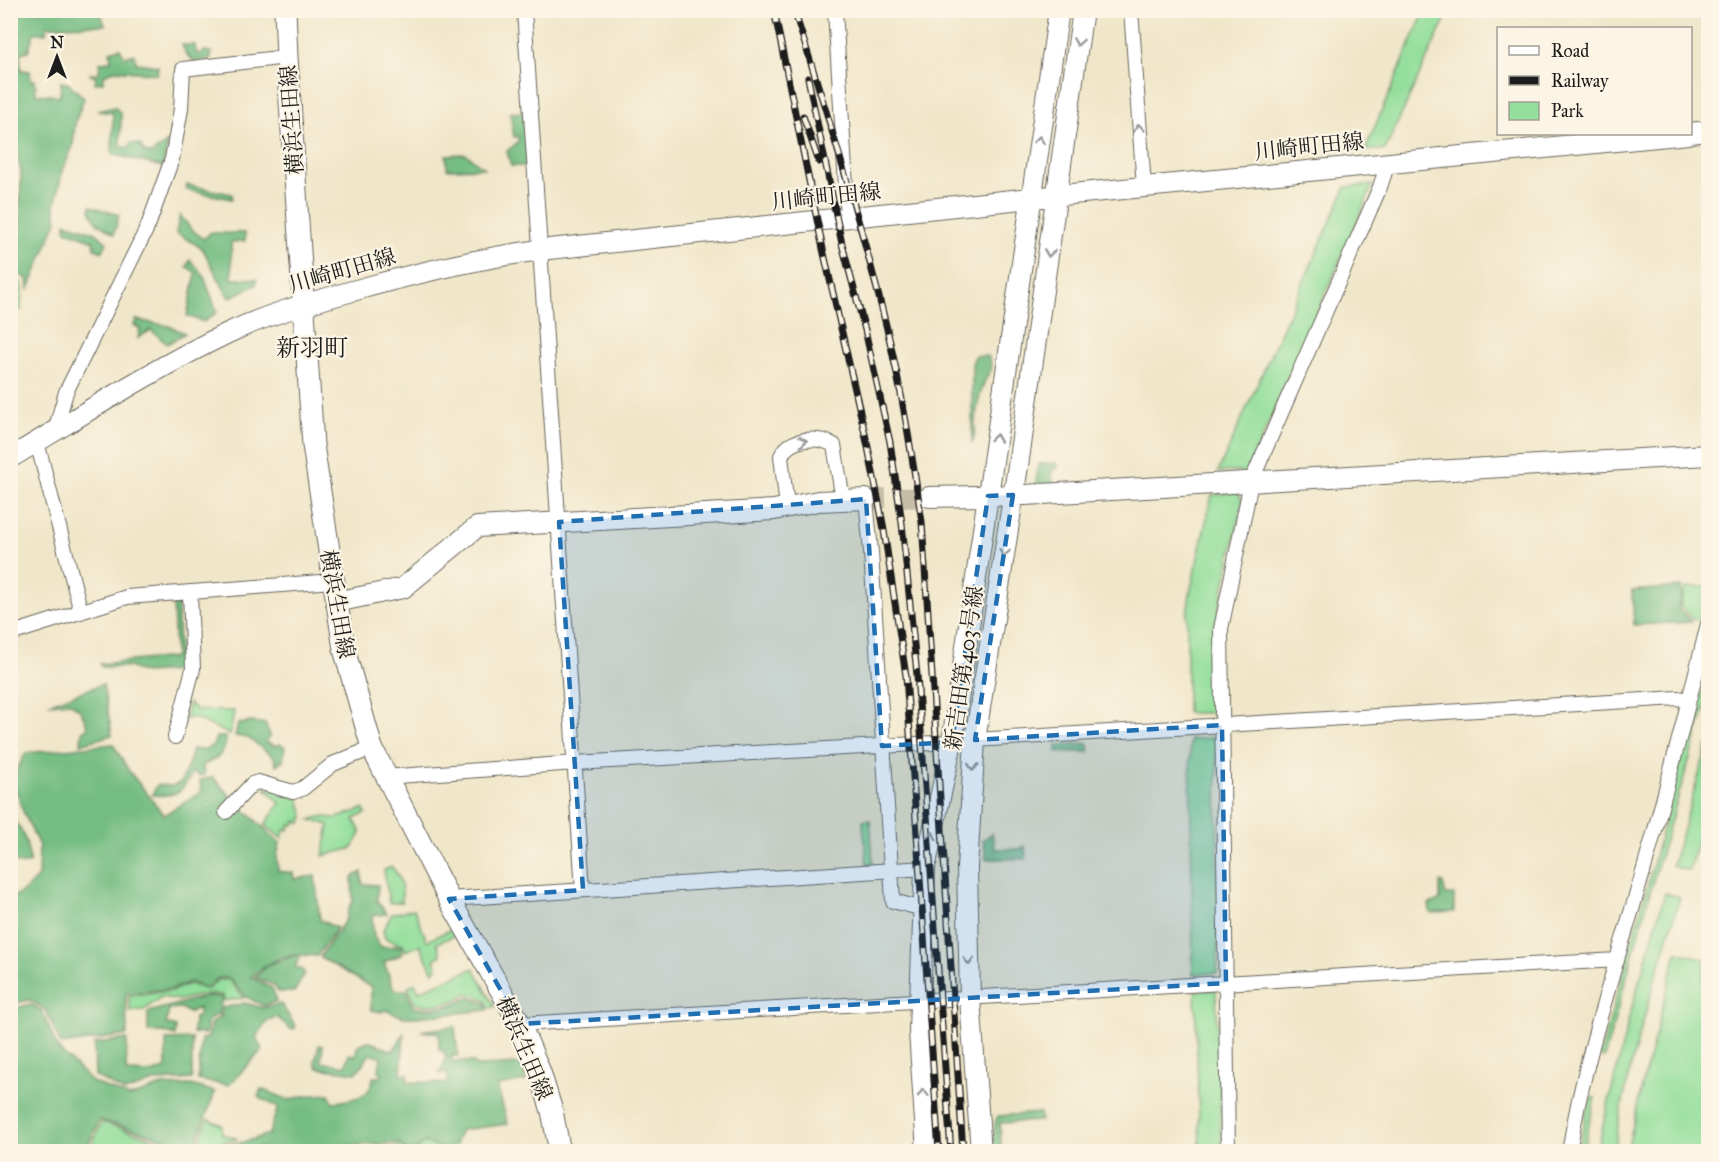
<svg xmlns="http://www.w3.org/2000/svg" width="1719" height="1162" font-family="'IM FELL Great Primer','Noto Serif JP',serif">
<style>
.green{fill:#93de9b;stroke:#587d5c;stroke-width:1.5}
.forest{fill:#76bd83;stroke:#496c50;stroke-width:1.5}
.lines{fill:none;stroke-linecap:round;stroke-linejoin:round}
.secondary-tunnel{stroke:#c6bea6;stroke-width:20;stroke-dasharray:20 10;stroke-linecap:butt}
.street-casing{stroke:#666359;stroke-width:16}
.secondary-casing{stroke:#666359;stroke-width:22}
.primary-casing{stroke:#666359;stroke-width:23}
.street{stroke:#fff;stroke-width:14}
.secondary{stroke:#fff;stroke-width:20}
.primary{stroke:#fff;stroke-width:21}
.rail-casing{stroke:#1c1c1c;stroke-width:7}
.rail{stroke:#fcf5e5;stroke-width:4.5;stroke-dasharray:14;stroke-linecap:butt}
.oneway{stroke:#999}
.marked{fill:#1f6fb2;fill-opacity:0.2;stroke:#1f6fb2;stroke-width:4.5;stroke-dasharray:12 8;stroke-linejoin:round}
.labels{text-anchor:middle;stroke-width:4.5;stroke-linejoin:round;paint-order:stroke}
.street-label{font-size:22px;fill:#1c1c1c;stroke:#fcf5e5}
.neighbourhood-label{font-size:24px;fill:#1c1c1c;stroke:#fcf5e5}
</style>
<rect width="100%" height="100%" fill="#fcf5e5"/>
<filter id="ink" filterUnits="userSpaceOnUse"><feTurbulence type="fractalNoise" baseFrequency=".0167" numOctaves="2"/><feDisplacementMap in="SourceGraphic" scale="12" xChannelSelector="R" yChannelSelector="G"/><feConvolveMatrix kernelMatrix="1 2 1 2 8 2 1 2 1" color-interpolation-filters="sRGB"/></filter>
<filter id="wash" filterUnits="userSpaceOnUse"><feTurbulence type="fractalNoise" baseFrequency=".008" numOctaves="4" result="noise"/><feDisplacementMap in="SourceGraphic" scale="24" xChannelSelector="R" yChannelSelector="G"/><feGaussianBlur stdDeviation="1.35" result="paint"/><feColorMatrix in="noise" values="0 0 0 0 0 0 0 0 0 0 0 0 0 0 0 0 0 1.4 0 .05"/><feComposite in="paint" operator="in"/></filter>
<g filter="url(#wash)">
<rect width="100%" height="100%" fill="#f0e6c9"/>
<path class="green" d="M1425,10L1449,11L1385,150H1365Z
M10,157L14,170L13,255L11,256Z
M1373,185L1247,472H1218L1346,187Z
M11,278L22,284L21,310H11Z
M1237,492L1243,500L1215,628L1217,713H1187V616L1190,593L1212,495Z
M1707,586L1699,620L1693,619L1680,606L1685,588Z
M1704,686L1708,688V698L1657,867L1604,1058L1600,1056L1653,865L1694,708H1697Z
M189,703L196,710L234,711L230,735L193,717L184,720Z
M1217,737L1218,953L1217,973L1193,974L1190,740Z
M1708,744V804L1689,871L1672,866Z
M265,788L298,795L304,816L301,823L296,821L294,825H290L289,830H284L282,839L265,825L280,803Z
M363,809L366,813L354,819L361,833L353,848L323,856L329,825L311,820L319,817L337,818Z
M870,820L873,865H867L863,821Z
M392,867C401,878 403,888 402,902L389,903L384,870Z
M1665,893L1680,897C1656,979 1626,1067 1614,1151H1597L1630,1014Z
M414,909L427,941L452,929L456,935L437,943L441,955L434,959L437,968L433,972L420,945L405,951L403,944H398L385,938L383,930L392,914Z
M1677,952L1705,959L1702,996L1708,994V1139L1705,1142L1704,1151H1627L1643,1082Z
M474,968L495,1007L489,1008L485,999L467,993C453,1004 431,1008 414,1003L408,986L415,984L419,991Z
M218,980H229L244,998L224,1001L223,995L205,994L179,1000L161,997L144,1010L130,1011L129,995L172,991L189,984L207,990Z
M1216,990L1222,1151H1200L1195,991Z
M1590,1096L1595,1098L1583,1151H1578Z
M208,1119L222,1125V1134L238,1139L209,1143V1151H195Z
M102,1122L172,1145L184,1151H89Z
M456,1138L457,1151L332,1152L397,1146Z"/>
<path class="forest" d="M10,11H97L101,14L105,25L47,26L46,33H34L28,51L20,53L21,70L30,71L31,81L35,80L36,94L60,96L61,82L69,84L84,98L75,123L73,146L62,172L55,206L57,221L28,291L27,278L13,272V263L19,259L21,171L13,141H11Z
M182,45H195L196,53L202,54L204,51L211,52V59L195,62L186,54Z
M120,48L125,57L135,54L136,63L158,66L157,74L114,70L104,75L103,82L95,83L96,77L89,74L99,73L100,62L111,61L110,51Z
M115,107L121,114L120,146L128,148L131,143L141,145L143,151L151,154L168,142L163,167L112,154L113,113L97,111Z
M527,112L530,166H511L507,151L518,142V136L514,137L510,113Z
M466,154L484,168L447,169L446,155Z
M187,185L232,194V199L186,190Z
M91,206L119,215L114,234L97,223L90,210Z
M180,215L191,229L204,239L211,232C223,235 233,232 245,233V241L231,242L232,279H257L256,285L229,298L202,248L176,233Z
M66,223L96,233L107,243L102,252L94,248V241L65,230Z
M190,260L203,274L217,312L204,322L187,316L196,273L187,267Z
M136,320L169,326L185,333L167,344L151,330L138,338L140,329L134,325Z
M975,356H988L992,368C981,384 980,396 976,414C973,424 977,434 972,444V364Z
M1057,463L1058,468L1052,470L1053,483L1036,484L1038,464Z
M1681,587L1682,595L1678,608L1692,622L1634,625L1632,591Z
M173,604H178L179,671L144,673L129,667H102L100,664L175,657Z
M103,684L112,735L81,744L82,732L88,727L81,711L70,702L48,704Z
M253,722L265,724L270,735L266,742L275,746L280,744L285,747L283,760L276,765L274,757L248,738L235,736L238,724Z
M216,737H226C226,754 217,759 203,765L204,775L198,776L193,772C182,793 177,797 152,795L157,785L174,786L181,782L189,763L192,749L203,750L213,746Z
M1088,743L1089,752H1057V745Z
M113,744L129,771L164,815L201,792L200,780L213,777C233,801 257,821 280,843L277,855L278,871L293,873L294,879L315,876L320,920L337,928L317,956C287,952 273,958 251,977L272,988L277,1001L264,1006L246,997L229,978H218L206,988L189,982L173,989L126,993L127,1035L61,1045L46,1010L30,1000L16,1003L11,998L10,898L23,892L38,877L39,846L23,811L12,778L26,753Z
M10,817C25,830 27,844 30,862C22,866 17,864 11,859Z
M992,833L995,849H1019L1025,846L1026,859H986L983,840Z
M362,872V884L378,885L377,901L387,914L372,916L374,937L381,947L402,946V954L384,962L394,990H407L413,1007C432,1010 453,1007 469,997L485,1003L488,1010L417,1017H404L385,1010L381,1012L371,1010V987L320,957L346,919L350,905L353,902L352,877Z
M1440,882L1443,883L1446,895H1454V912L1430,913L1429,904L1440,900Z
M297,955L300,957L295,967L301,969L305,974L294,992H278L274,985L255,977L269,964Z
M207,996L222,997L219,1014L208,1020L206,1034L193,1033L194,1018L199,1016V1008L188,1013L181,1008L169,1009L166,1024L176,1027L175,1036L163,1032H148V1012Z
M11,1002L16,1008L31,1004L42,1011L58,1049L92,1082L130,1097L161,1086L191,1085L215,1092L193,1151H189L172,1141L100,1120L85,1151H11Z
M245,1003L263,1008L281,1004L296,1027L292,1030L277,1017L268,1020L256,1037L262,1050L229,1085L198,1080L201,1039L208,1038L211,1023L221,1017L222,1008Z
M455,1026L458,1056H451L452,1061L473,1062L476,1066L521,1064L526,1081L497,1086L508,1124L461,1130L457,1140L447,1151L425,1142C419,1147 416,1152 407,1151L399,1143L335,1146L324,1151H287L286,1149L264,1151L262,1148L250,1149L246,1151H212L211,1146L245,1142L269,1134L278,1107L258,1097L261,1089L289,1100L304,1096L329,1094L333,1102C351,1100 373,1098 373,1077H381L382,1074L379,1070L381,1057L370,1054L356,1073L318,1068L315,1062L319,1045L323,1046L321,1062L345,1066L349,1054L355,1056L358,1045L368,1041L393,1051L404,1033L401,1075L408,1074V1082L448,1083V1073H439L445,1061V1053L439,1049V1033L421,1031Z
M127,1039L126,1072L149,1073L166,1069V1040L192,1039V1079L157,1081L125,1092L95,1076L94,1044Z
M1040,1113L1041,1121L1000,1123L1001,1151H992L995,1122L998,1116Z"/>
</g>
<g filter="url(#ink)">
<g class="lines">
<path class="secondary-tunnel" d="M866,499L929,497"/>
<g class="street-casing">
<path id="street" d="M524,10L583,890
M835,10L848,218
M1131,10L1144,187
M55,431L66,392L148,226L172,159L181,109L183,69L287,57
M37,442L81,612
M866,499L871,552L893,901L923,909
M787,507L781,456C790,437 818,436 834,445L843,500
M10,634L127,597L333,581
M175,737L193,669L190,592
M975,740L1678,698L1689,700
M385,777L575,763L952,742
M226,812L252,784L258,782L293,792L302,789L333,764L372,748
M449,899L925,868
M520,1024L1617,960
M1228,1152L1221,629L1251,482L1380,187L1388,163
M1569,1152C1584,1059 1615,968 1641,879C1666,794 1687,709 1708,624"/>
</g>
<g class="secondary-casing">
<path id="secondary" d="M1690,133L1708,131
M10,458C82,415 153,369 228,333C266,315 308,303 349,292C412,274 475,259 540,250L1031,198L1688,134
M929,497L1025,495L1708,455
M336,602L403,588L477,527L774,510L818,501L866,499
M927,1152L919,1031L925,868L952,742L1059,10
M981,1152L970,998L967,868L975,740L1018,466L1083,10"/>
</g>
<g class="primary-casing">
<path id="primary" d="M285,10L287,57L313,445L344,649L372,748L449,899L520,1024L540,1072L552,1111L560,1152"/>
</g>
<use href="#street" class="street"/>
<use href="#secondary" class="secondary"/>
<use href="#primary" class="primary"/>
<g class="rail-casing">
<path id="rail" d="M774,10L823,249L868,447L883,524L906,676L939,1152
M794,10C828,115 860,219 886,325C902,390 912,456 922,522L963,1152
M808,78L842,244L865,330L890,442L902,523L917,675L951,1152
M803,116L819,162"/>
</g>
<use href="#rail" class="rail"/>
</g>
<defs><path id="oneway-chevron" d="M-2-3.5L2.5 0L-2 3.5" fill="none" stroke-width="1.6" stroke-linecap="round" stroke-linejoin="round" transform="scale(1.5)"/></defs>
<g class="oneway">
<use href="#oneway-chevron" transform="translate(1078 42) rotate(99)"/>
<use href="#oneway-chevron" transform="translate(1139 128) rotate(-95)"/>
<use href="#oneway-chevron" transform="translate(1039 140) rotate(-82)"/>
<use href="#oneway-chevron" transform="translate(1049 253) rotate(98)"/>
<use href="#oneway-chevron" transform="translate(996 438) rotate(-82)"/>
<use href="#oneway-chevron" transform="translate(803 441) rotate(-7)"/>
<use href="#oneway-chevron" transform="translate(1004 553) rotate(99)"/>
<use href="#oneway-chevron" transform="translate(973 767) rotate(94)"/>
<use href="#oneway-chevron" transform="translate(932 836) rotate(-78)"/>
<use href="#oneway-chevron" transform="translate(969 961) rotate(88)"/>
<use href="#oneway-chevron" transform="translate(923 1093) rotate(-93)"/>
</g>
</g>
<path class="marked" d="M1013,495L975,740L1222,725L1226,983L520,1024L449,899L583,890L559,522L866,499L882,746L952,742L988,496Z"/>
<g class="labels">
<g class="street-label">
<text transform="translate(291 120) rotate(-94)" y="8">横浜生田線</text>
<text transform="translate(1309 146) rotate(-6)" y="8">川崎町田線</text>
<text transform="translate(826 196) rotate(-6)" y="8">川崎町田線</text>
<text transform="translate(342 270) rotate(-16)" y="8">川崎町田線</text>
<text transform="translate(338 604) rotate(80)" y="8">横浜生田線</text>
<text transform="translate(963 668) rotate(-82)" y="8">新吉田第403号線</text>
<text transform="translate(525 1048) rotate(67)" y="8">横浜生田線</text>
</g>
<g class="neighbourhood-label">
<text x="312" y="356">新羽町</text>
</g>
</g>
<rect width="1719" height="1162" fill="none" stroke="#fcf5e5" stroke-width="36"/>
<rect x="1497" y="27" width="195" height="108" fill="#fcf5e5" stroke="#a29e95" stroke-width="1.5"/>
<rect x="1509" y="46" width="30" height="9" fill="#ffffff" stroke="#a29e95" stroke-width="1.5"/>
<text x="1551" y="57" font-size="18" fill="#1c1c1c">Road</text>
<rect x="1509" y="76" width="30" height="9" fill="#1c1c1c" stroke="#a29e95" stroke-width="1.5"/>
<text x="1551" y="87" font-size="18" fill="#1c1c1c">Railway</text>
<rect x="1509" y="102" width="30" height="18" fill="#93de9b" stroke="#a29e95" stroke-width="1.5"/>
<text x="1551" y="117" font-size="18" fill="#1c1c1c">Park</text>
<g transform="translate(57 57)" stroke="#fcf5e5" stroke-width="4.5" paint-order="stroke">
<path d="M0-4.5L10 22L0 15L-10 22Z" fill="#1c1c1c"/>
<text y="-9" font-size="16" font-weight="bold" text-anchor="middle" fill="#1c1c1c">N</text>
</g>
</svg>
